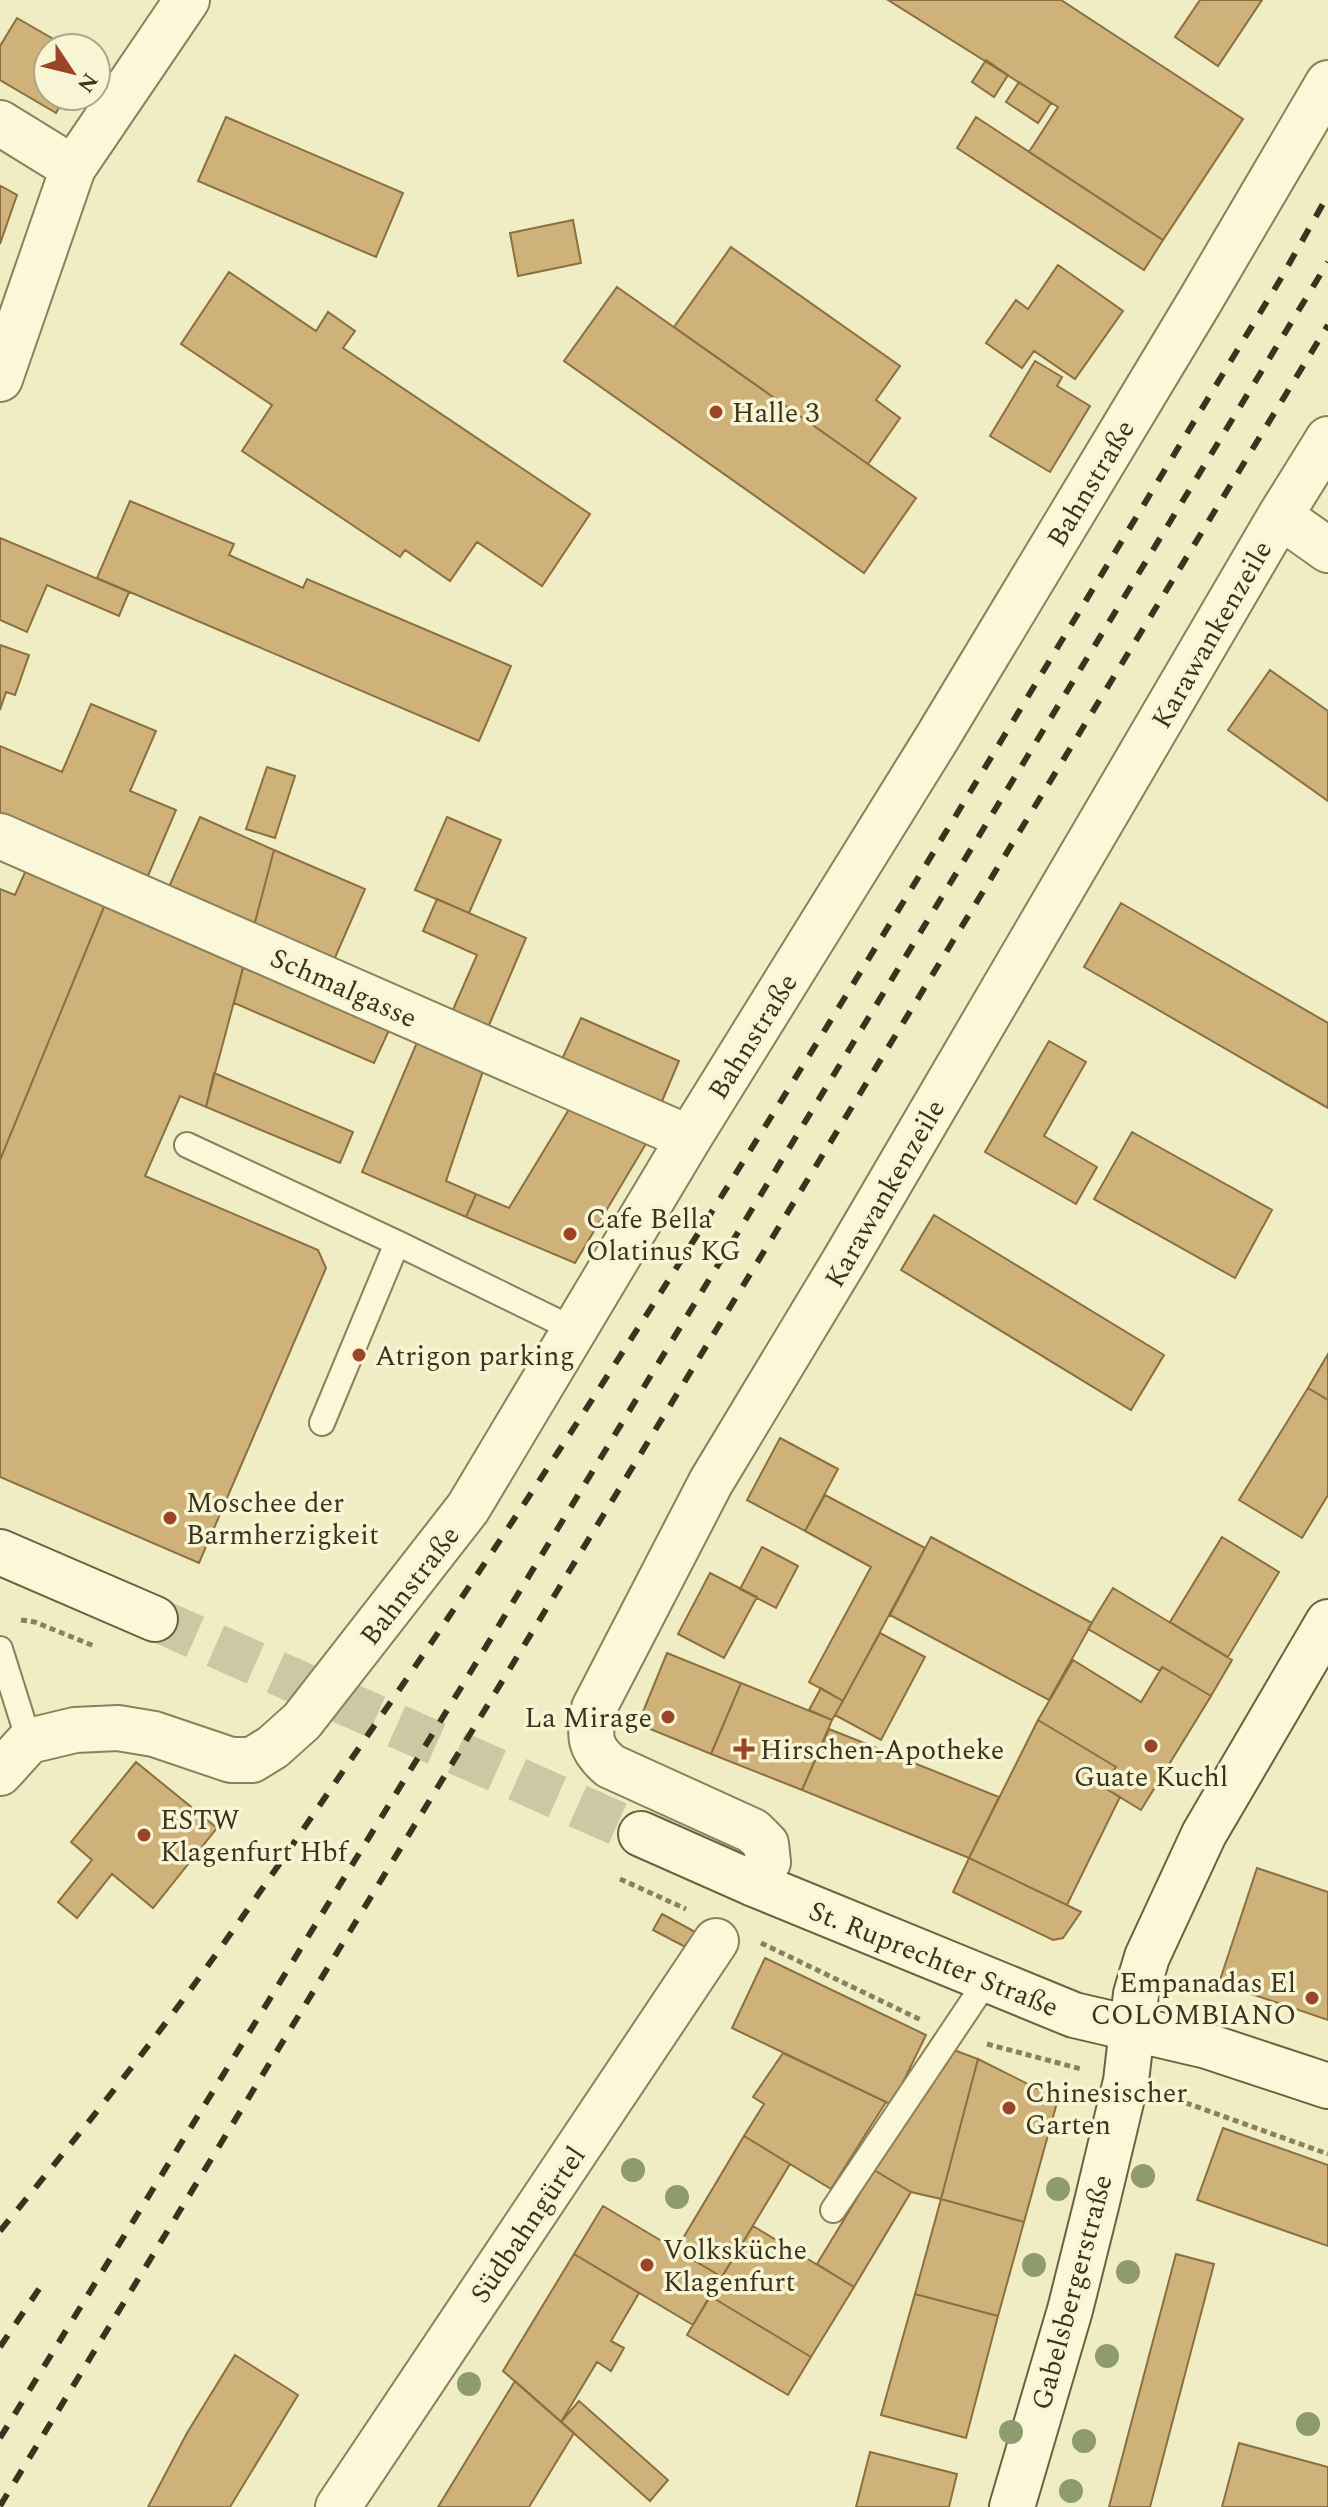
<svg xmlns="http://www.w3.org/2000/svg" width="1328" height="2507" font-family="Spectral,serif">
<style>
.building{fill:#cfb279;stroke:#8b703f;stroke-width:2}
.lines{fill:none;stroke-linecap:round;stroke-linejoin:round}
.secondary-tunnel{stroke:#ccc8a4;stroke-width:44;stroke-dasharray:44 22;stroke-linecap:butt}
.lane-casing{stroke:#8b805a;stroke-width:28}
.street-casing{stroke:#8b805a;stroke-width:48}
.secondary-casing{stroke:#6d613d;stroke-width:48}
.path{stroke:#8b805a;stroke-width:5;stroke-dasharray:6 4;stroke-linecap:butt}
.lane{stroke:#faf8d8;stroke-width:24}
.street{stroke:#faf8d8;stroke-width:44}
.secondary{stroke:#faf8d8;stroke-width:44}
.rail{stroke:#3b331e;stroke-width:6;stroke-dasharray:14 14;stroke-linecap:butt}
.tree{fill:#8e9b6c}
.poi-dot{fill:#9c4428;stroke:#f7f5d4;stroke-width:3}
.labels{text-anchor:middle;stroke-width:7;stroke-linejoin:round;paint-order:stroke}
.poi-label{font-size:28px;fill:#3b331e;stroke:#f7f5d4;text-anchor:start}
.street-label{font-size:28px;fill:#3b331e;stroke:#f7f5d4}
</style>
<rect width="100%" height="100%" fill="#f0edc5"/>
<path class="building" d="M888,0H1061L1243,119L1163,240L1029,152L1058,107Z
M1200,0H1262L1218,66L1175,37Z
M17,18L69,48H48V96H66L56,113L0,80V46Z
M986,60L1008,75L994,97L972,82Z
M1019,82L1051,103L1038,123L1006,102Z
M226,117L403,193L376,257L198,181Z
M976,117L1163,240L1144,270L957,148Z
M1,186L17,195L0,244V188Z
M573,220L581,263L518,276L510,233Z
M731,247L900,366L876,400L900,418L868,464L674,327Z
M1058,265L1123,311L1075,379L1034,351L1022,368L986,343L1016,300L1028,309Z
M229,272L316,331L328,312L355,331L343,348L590,514L542,586L477,542L450,581L405,550L400,557L242,451L272,405L181,344Z
M617,287L916,498L864,573L564,361Z
M1035,361L1062,377L1057,386L1090,406L1050,472L990,436Z
M130,501L234,544L229,555L303,588L307,579L511,666L479,741L97,578Z
M0,538L129,592L119,616L47,585L27,632L0,620Z
M0,645L29,655L15,695L6,692L0,710Z
M1270,670L1328,711V801L1228,730Z
M91,704L156,731L130,791L176,810L147,878L0,816V746L62,772Z
M267,767L295,776L275,838L246,829Z
M200,817L274,850L254,926L168,889Z
M447,817L501,840L469,913L415,890Z
M274,850L365,889L334,960L254,926Z
M26,870L106,902L0,1160V889L15,895Z
M437,899L526,938L484,1037L448,1021L477,955L423,931Z
M106,902L244,964L206,1107L180,1096L145,1176L318,1250L326,1268L199,1563L0,1477V1160Z
M1121,903L1328,1023V1108L1084,967Z
M244,964L390,1028L374,1063L234,1003Z
M581,1018L679,1061L657,1113L562,1059Z
M418,1040L484,1068L446,1181L476,1194L466,1217L362,1172Z
M1049,1041L1086,1062L1044,1136L1097,1167L1076,1204L985,1152Z
M214,1073L353,1132L340,1163L206,1107Z
M571,1106L647,1142L575,1263L466,1217L476,1194L509,1208Z
M1132,1132L1272,1210L1235,1278L1094,1199Z
M934,1215L1164,1355L1131,1410L901,1270Z
M1328,1354V1400L1308,1388Z
M1308,1388L1328,1400V1495L1302,1538L1239,1500Z
M780,1438L838,1469L805,1531L747,1500Z
M825,1495L925,1548L843,1701L809,1682L871,1567L805,1531Z
M931,1537L1092,1623L1049,1700L890,1615Z
M1222,1537L1279,1572L1228,1657L1170,1622Z
M762,1547L798,1566L776,1608L740,1589Z
M710,1573L757,1597L724,1658L678,1634Z
M1113,1588L1232,1660L1211,1696L1162,1667L1160,1671L1088,1629Z
M880,1633L925,1657L881,1740L835,1715Z
M667,1653L741,1683L711,1754L638,1724Z
M1073,1660L1141,1702L1162,1667L1211,1696L1141,1810L1103,1787L1116,1767L1038,1720Z
M741,1683L832,1720L802,1790L711,1754Z
M821,1688L843,1701L832,1720L809,1710Z
M1038,1720L1116,1767L1103,1787L1120,1797L1067,1905L969,1858Z
M829,1729L999,1797L969,1858L802,1790Z
M136,1762L217,1828L153,1908L112,1874L77,1918L58,1902L92,1860L71,1842Z
M969,1858L1067,1905L1081,1912L1063,1938L1053,1940L953,1892Z
M1257,1868L1328,1892V2020L1219,1983Z
M662,1914L699,1934L691,1950L653,1930Z
M765,1958L926,2035L892,2105L732,2028Z
M954,2050L978,2059L941,2199L911,2192L874,2170Z
M783,2053L886,2102L831,2189L744,2136L764,2104L753,2097Z
M978,2059L1058,2099L1024,2222L941,2199Z
M1223,2128L1328,2165V2246L1197,2200Z
M744,2136L790,2164L722,2277L676,2250Z
M874,2170L911,2192L854,2287L817,2264Z
M941,2199L1024,2222L998,2316L915,2294Z
M603,2206L722,2277L693,2325L574,2254Z
M753,2226L854,2287L811,2357L710,2296Z
M574,2254L639,2293L611,2341L624,2348L611,2371L597,2362L561,2422L503,2371Z
M1176,2254L1214,2264L1150,2507H1109Z
M915,2294L998,2316L966,2438L881,2415Z
M710,2296L811,2357L788,2395L687,2335Z
M235,2355L298,2395L230,2507H148L187,2433Z
M515,2381L574,2433L529,2507H438Z
M579,2401L668,2480L650,2501L561,2422Z
M1239,2443L1328,2467V2507H1222Z
M870,2452L957,2474L949,2507H856Z"/>
<g class="lines">
<path class="secondary-tunnel" d="M155,1619L641,1834"/>
<g class="lane-casing">
<path id="lane" d="M187,1145L397,1243L575,1330
M322,1423L397,1243
M0,1649L29,1741
M833,2210L987,1980"/>
</g>
<g class="street-casing">
<path id="street" d="M0,123L73,168
M0,379L73,168L187,0
M1280,516L1328,550
M0,836L689,1138
M0,1773L29,1741L75,1730L118,1728L154,1734L231,1760H252L273,1747L302,1721L468,1508L689,1138L937,738L1200,301L1328,83
M754,1884L768,1862L766,1844L753,1831L610,1766C587,1746 590,1736 594,1708L711,1482L846,1258L1280,516L1328,439
M338,2507L716,1941"/>
</g>
<g class="secondary-casing">
<path id="secondary" d="M0,1552L155,1619
M641,1834L754,1884L1074,2015L1207,2046L1328,2086
M1012,2507L1070,2310L1097,2202L1126,2081L1136,1994L1147,1957L1204,1834L1328,1622"/>
</g>
<path class="path" d="M21,1620L35,1622L94,1646
M620,1879L686,1909
M761,1943L921,2020
M987,2044L1081,2069
M1167,2096L1328,2154"/>
<use href="#lane" class="lane"/>
<use href="#street" class="street"/>
<use href="#secondary" class="secondary"/>
<path class="rail" d="M0,2231C67,2149 134,2067 196,1982C265,1887 330,1789 397,1693C711,1235 991,754 1280,280L1328,195
M0,2347L43,2283
M0,2438L462,1686L1328,262
M0,2506L1328,325"/>
</g>
<g class="tree">
<circle cx="633" cy="2170" r="12"/>
<circle cx="1143" cy="2176" r="12"/>
<circle cx="1058" cy="2189" r="12"/>
<circle cx="677" cy="2197" r="12"/>
<circle cx="1034" cy="2265" r="12"/>
<circle cx="1128" cy="2272" r="12"/>
<circle cx="1107" cy="2356" r="12"/>
<circle cx="469" cy="2384" r="12"/>
<circle cx="1308" cy="2424" r="12"/>
<circle cx="1011" cy="2432" r="12"/>
<circle cx="1084" cy="2441" r="12"/>
<circle cx="1071" cy="2491" r="12"/>
</g>
<g class="poi-dot">
<circle cx="716" cy="412" r="8"/>
<circle cx="570" cy="1234" r="8"/>
<circle cx="359" cy="1355" r="8"/>
<circle cx="170" cy="1518" r="8"/>
<circle cx="668" cy="1717" r="8"/>
<circle cx="1151" cy="1746" r="8"/>
<path d="M740 1737h8v8h8v8h-8v8h-8v-8h-8v-8h8z"/>
<circle cx="144" cy="1835" r="8"/>
<circle cx="1312" cy="1998" r="8"/>
<circle cx="1009" cy="2108" r="8"/>
<circle cx="647" cy="2265" r="8"/>
</g>
<g class="labels">
<g class="poi-label">
<text x="732" y="422">Halle 3</text>
<text x="586" y="1228">Cafe Bella<tspan x="586" dy="32">Olatinus KG</tspan></text>
<text x="375" y="1365">Atrigon parking</text>
<text x="186" y="1512">Moschee der<tspan x="186" dy="32">Barmherzigkeit</tspan></text>
<text x="652" y="1727" text-anchor="end">La Mirage</text>
<text x="760" y="1759">Hirschen-Apotheke</text>
<text x="1151" y="1786" text-anchor="middle">Guate Kuchl</text>
<text x="160" y="1829">ESTW<tspan x="160" dy="32">Klagenfurt Hbf</tspan></text>
<text x="1296" y="1992" text-anchor="end">Empanadas El<tspan x="1296" dy="32">COLOMBIANO</tspan></text>
<text x="1025" y="2102">Chinesischer<tspan x="1025" dy="32">Garten</tspan></text>
<text x="663" y="2259">Volksküche<tspan x="663" dy="32">Klagenfurt</tspan></text>
</g>
<g class="street-label">
<text transform="translate(1090 483) rotate(-59)" y="10">Bahnstraße</text>
<text transform="translate(1211 634) rotate(-60)" y="10">Karawankenzeile</text>
<text transform="translate(344 987) rotate(24)" y="10">Schmalgasse</text>
<text transform="translate(752 1036) rotate(-58)" y="10">Bahnstraße</text>
<text transform="translate(884 1193) rotate(-60)" y="10">Karawankenzeile</text>
<text transform="translate(409 1585) rotate(-52)" y="10">Bahnstraße</text>
<text transform="translate(934 1958) rotate(22)" y="10">St. Ruprechter Straße</text>
<text transform="translate(527 2224) rotate(-56)" y="10">Südbahngürtel</text>
<text transform="translate(1071 2292) rotate(-75)" y="10">Gabelsbergerstraße</text>
</g>
</g>
<g transform="translate(72 72) rotate(125)"><circle r="38" fill="#f7f5d4" stroke="#aca78b" stroke-width="2"/>
<path d="M0-6L14 30L0 20L-14 30Z" fill="#9c4428"/>
<text y="-12" font-size="22" font-weight="bold" text-anchor="middle" fill="#3b331e">N</text>
</g>
</svg>
